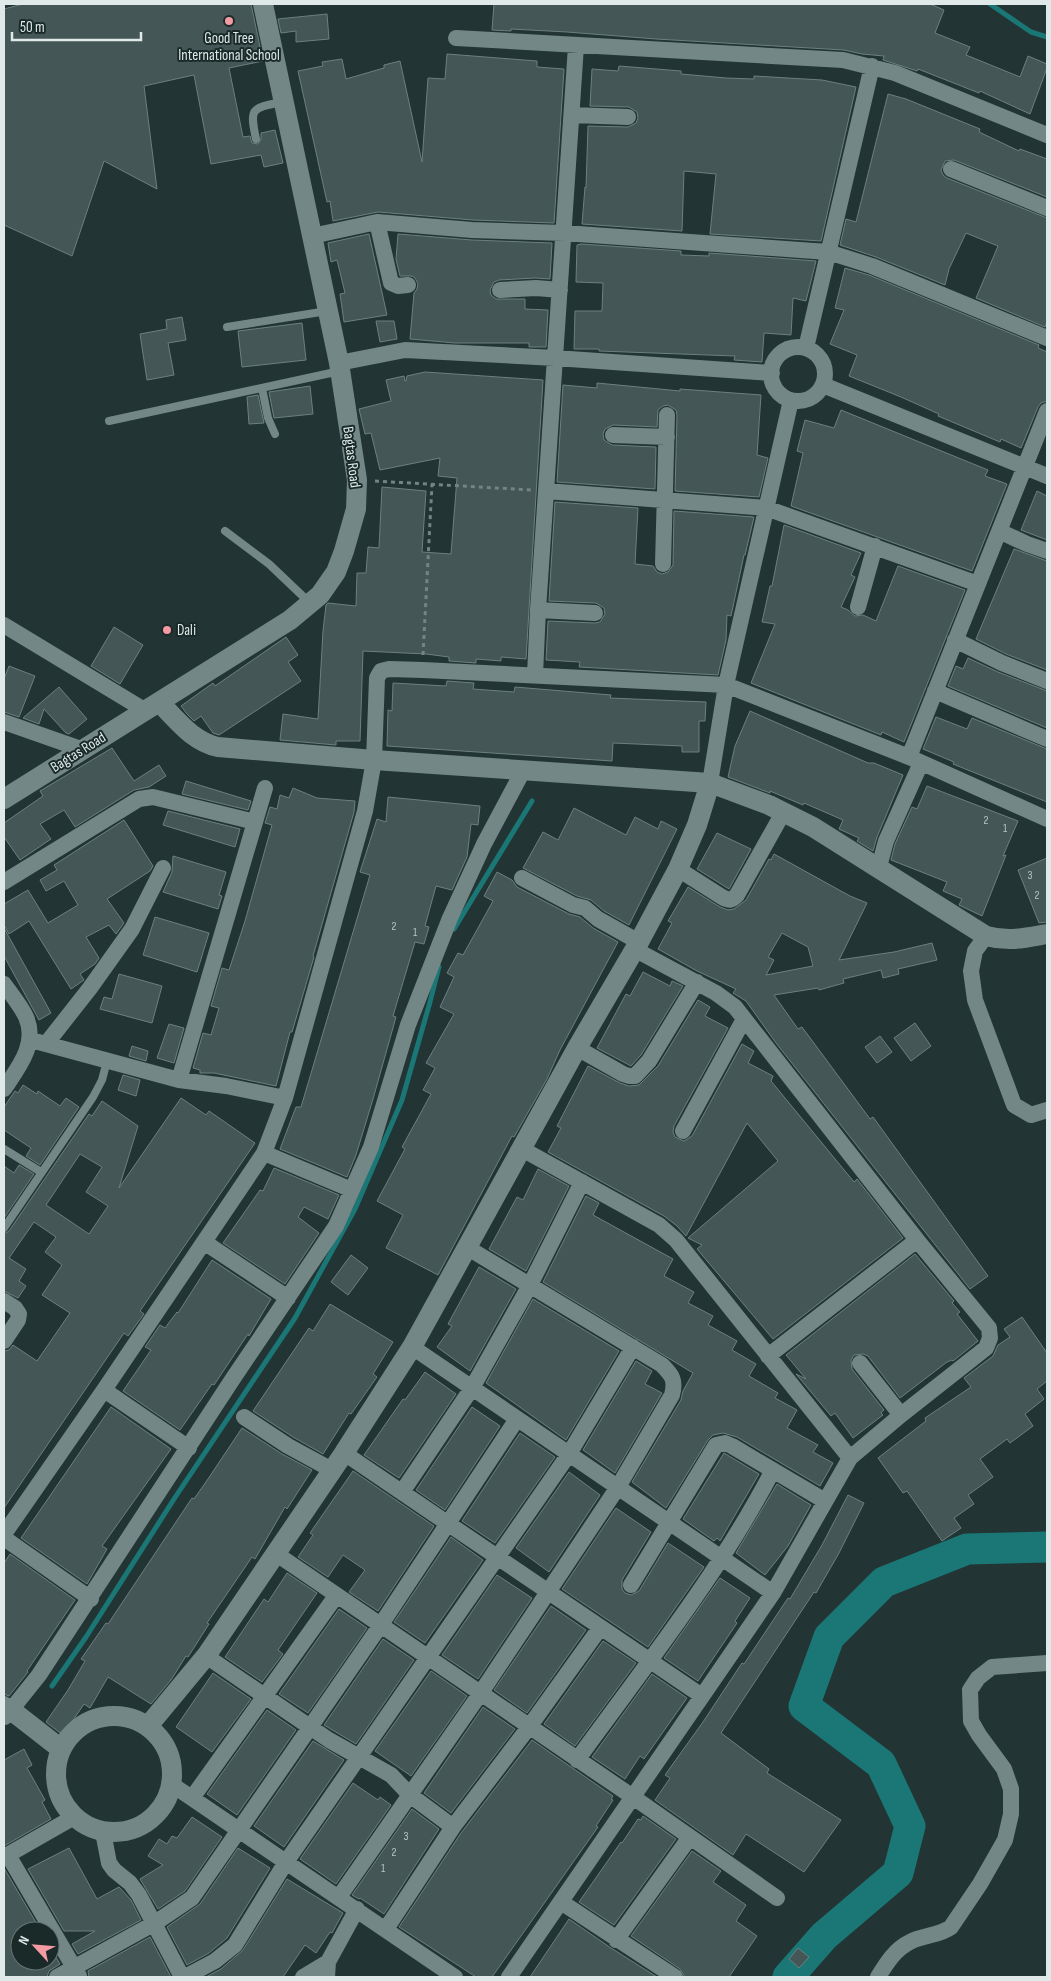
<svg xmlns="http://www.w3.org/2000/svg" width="1051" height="1981" font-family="'Sofia Sans Condensed',sans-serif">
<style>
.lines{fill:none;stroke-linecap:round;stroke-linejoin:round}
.stream{stroke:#1a7776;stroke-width:5}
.river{stroke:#1a7776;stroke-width:31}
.building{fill:#445656;stroke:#6d8080;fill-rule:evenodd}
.path{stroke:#758483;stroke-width:3;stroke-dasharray:4 4;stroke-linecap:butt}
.service{stroke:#738786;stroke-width:8}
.minor{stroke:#738786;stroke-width:16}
.tertiary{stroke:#738786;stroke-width:20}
.poi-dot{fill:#f49aa3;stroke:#192a29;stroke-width:2}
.labels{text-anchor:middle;stroke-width:4;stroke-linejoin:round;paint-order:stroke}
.number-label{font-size:12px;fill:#b8c4c4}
.poi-label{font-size:15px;fill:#dee9e8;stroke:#192a29}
.street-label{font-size:15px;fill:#dee9e8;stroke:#192a29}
</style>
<rect width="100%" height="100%" fill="#223433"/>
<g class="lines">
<path class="stream" d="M990,4L1031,32L1047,37
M454,929L532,801
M52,1686L86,1637L174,1499L295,1318L355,1209L402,1100L430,1002L439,967"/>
<path class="river" d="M788,1977L824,1936L898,1873L910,1826L881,1764L804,1706L829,1637L884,1582L967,1549L1047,1547"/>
</g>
<path class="building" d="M23,4H251L263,61L229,68L243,137L250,136L252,143L258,144L261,140V133L275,130L283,163L264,167L261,155L211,164L194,75L144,86L157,189L104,161L72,256L4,225V9Z
M494,4H930L944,10L935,33L970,47L966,55L1020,77L1028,56L1047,64V68L1030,114L980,91L979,93L918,69L917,71L883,60L884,56L862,54L844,50L656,39L567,32L511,29V31L492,30Z
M327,14L329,39L296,42V31L281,33L278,19Z
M447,54L537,61V67L564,69L554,223L473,220L378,212L333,221L330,201L327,202L298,71L323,66L322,62L342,59L346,79L384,68V65L400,61L422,162L428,78L445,79Z
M619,66L681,71V74L726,78L754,79V76L822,80L856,87L821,241L710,234L716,174L684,171L682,231L582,224L585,187L586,188L588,126L628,127L636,123L638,118L637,112L629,107L590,106L592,69L618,71Z
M888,94L906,99L980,129L979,132L1019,151L1020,149L1047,159V197L954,160L945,161L941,170L943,175L947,178L1047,218V322L1045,327L976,298L998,246L966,233L949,269L945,285L876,257L840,245L846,219L856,222Z
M369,234L387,315L344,322L340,294L345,293L337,260L331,262L328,243Z
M398,234L472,240L552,243L550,279L535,278L499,280L494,282L490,290L491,295L496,299H525V309L548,310L546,347H529V343H455L410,339L414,293L417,289L418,284L415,278L412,276H400L396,259Z
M581,244L681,251V255L709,256V253L816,261L806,301L793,298L791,335L764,333L762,362L734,360L735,356L599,351V349H574L575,311H602L603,283L576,282L577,245Z
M845,268L869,275L1039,345L1038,348L1047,352V401L1041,403L1038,407L1021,448L1001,439L1000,442L938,416L939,414L901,397L849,376L857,355L830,344L844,310L835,308Z
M182,317L186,340L168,343L174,375L147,380L140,334L167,329L166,320Z
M376,321H394L397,339L380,342Z
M302,323L306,360L242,367L238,331Z
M425,372L543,380L526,659L501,657V661L476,659V663L449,661V657L426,654L363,651L360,741H336V745L280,740L283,714L318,719L323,631L326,605L328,603L356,606L357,573H366L368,547L379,548L382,487L426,491L422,552L451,554L457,478L438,476L440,458L380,470L371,433L365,434L359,409L391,401L386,380L404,376L405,381H406L407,376Z
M597,383L680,391V389L761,395L757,455L768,458L759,497L675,491L677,415L676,410L668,405L663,406L658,410L657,427L613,425L605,429L603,434L604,440L612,445L656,447L655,489L557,482L563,385L597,388Z
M310,386L313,414L274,418L269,392Z
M258,395L264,423L249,424L247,397Z
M841,410L988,470L985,476L1007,484L972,571L791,506L803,453L797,451L805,420L834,428Z
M1037,491L1047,496V540L1021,530Z
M555,502L638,508L635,564L653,566L657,572L662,574L668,572L673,565L674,511L754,517L745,555H744L731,616L727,615L726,640L718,675L579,667L580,662L546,660L548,621L595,623L600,622L605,614L604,608L596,603L549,601Z
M784,525L861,553L851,575L855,577L841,607L848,610L855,616L863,615L876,621L898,566L965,590L904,742L882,732L881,735L751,683L775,624L762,622L770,586H772Z
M1014,549L1047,561V670L1006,654L976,639Z
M114,627L143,645L120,684L91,666Z
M286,637L298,655L288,662L301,681L219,735L213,733L201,716L194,721L187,714L181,706L213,683L215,686Z
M968,658L998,672L1047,691V728L948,686L956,666L963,669Z
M9,666L35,676L19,717L4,712V679Z
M447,681L474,683L473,689L514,692L515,687L611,695L610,698L706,702L705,721H699V752H682V746L613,743L612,761L387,746L388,710L392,711L393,683L446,686Z
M59,687L87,719L69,734L66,733L44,709L39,724L23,718Z
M750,711L868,763H874L903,775L877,837L873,851L857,841L859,838L839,829L843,820L804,803L803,805L770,791V793L728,777L735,746Z
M936,717L967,729L972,718L1047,749V802L953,764L954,762L923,749Z
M112,748L134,781L159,765L166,776L149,787L134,790L75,827L64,810L40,824L51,839L20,860L4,837V823L43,796L40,791Z
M186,781L251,801L248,810L182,794Z
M927,786L1018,821L1003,856L1006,855L982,916L959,905L962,899L943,891L947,882L891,860L895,844L912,807L917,809Z
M293,788L317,798L355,801L354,812L313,956L314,957L292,1032H290L276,1086L214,1073H200V1070L193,1068L203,1033L211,1035L219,1008L211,1006L222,968L229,970L245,921L272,825L265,823L270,807L277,809L280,795L289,798Z
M388,797L480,806L478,825L471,824L467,857L452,890L436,886L425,926L429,927L424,944L415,942L393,1016L396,1017L373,1099L356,1155L347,1177L280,1149L296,1107H301L370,875L360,872L377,819L386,822Z
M574,808L626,835L635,817L658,829L661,821L677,829L629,925L604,911L591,900L577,896L523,868L543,832L558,840Z
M168,811L240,829L235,847L163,825Z
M124,820L153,866L150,871L107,899L124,923L116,934L109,925L86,937L99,958L95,964L80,974L84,980L71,989L29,921L9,934L4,925V904L28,890L48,923L78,905L64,881L46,891L40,880L57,870L54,865Z
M717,833L751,849L729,889L697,869Z
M774,854L850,896L867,903L839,960L894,952L932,943L937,960L898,969L899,974L883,978L881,970L843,979L844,983L819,990L818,988L774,995L798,1029L802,1027L870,1119L873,1117L988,1276L970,1289L776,1043L746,1001L733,993L736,989L697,971L658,949L672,923L668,921L688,887L720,907L728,910L734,909L746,900L769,859L771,860ZM782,933L808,947L813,966L766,975L774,960L768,957Z
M173,856L226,872L219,895L222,896L218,909L163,892L172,872Z
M1047,858V922L1039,923L1018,870Z
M497,872L512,880L517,887L569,914L580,917L593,928L618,942L560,1050L547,1079L514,1137L512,1136L438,1275L386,1248L403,1215L377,1201L405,1149L402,1147L431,1094L423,1090L435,1068L426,1063L454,1014L440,1007L454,977L447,973L458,953L463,955L493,901L484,896Z
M155,917L209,933L197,972L143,955Z
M4,928L51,1013L39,1020L4,956Z
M643,972L670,986L672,981L683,986L641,1055L631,1066L597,1048L626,994L630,996Z
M119,974L162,986L152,1023L100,1009L104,997L112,999Z
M698,1000L710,1007L705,1016L728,1028L674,1126L673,1132L675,1137L684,1141L692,1136L742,1044L754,1051L748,1063L773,1076L771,1081L854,1182L857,1179L903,1238L773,1339L697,1249L702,1245L688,1238L778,1161L747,1123L686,1236L677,1226L664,1216L548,1152L561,1128L557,1126L588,1066L620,1083L629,1086L639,1085L658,1066Z
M915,1023L931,1046L911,1061L894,1038Z
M169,1024L184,1028L174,1063L157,1058Z
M880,1036L892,1052L877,1063L865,1047Z
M132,1046L148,1051L146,1061L129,1056Z
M123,1075L140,1080L136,1096L118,1090Z
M23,1085L37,1094L38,1091L60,1106L66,1098L79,1107L40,1165L26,1156L31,1148L4,1130V1107L15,1091L18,1093Z
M181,1098L206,1115L209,1111L255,1143L140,1311L144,1314L128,1336L124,1333L4,1508V1351L9,1350L13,1345L37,1361L70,1313L42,1295L62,1265L45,1252L56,1237L34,1222L9,1258L26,1269L19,1281L26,1286L18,1298L4,1291V1234L9,1231L89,1114L92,1116L102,1101L138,1126L119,1188ZM80,1154L102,1167L86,1192L108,1206L89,1234L46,1205Z
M19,1165L34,1174L4,1218V1166L14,1173Z
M274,1168L339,1195L328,1219L304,1207L298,1217L319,1233L285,1284L223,1243L260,1190L263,1191Z
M538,1169L569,1186L526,1271L489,1249L517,1197L523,1200Z
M586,1196L599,1203L593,1215L673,1259L664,1276L694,1292L688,1303L713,1316L708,1325L737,1341L732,1350L756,1364L749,1376L778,1393L775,1398L797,1410L787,1428L818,1445L813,1452L833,1463L820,1486L737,1437L723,1433L713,1435L708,1440L666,1508L632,1482L681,1400L683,1391L693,1373L543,1282Z
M915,1254L954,1301L952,1303L960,1312L957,1314L978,1341L953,1361L952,1360L947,1362L900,1398L868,1356L863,1354L854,1355L851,1360L852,1369L884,1410L881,1413L883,1415L853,1438L835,1413L831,1416L796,1374L806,1379L786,1355Z
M351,1255L368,1268L348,1295L331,1282Z
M212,1260L271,1299L249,1336L248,1334L214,1385L212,1384L180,1430L123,1391L151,1350L145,1347L160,1325L165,1328L177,1312L178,1313Z
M479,1267L516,1289L470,1371L437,1347L452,1326L448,1324Z
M533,1299L619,1351L566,1440L486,1383Z
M330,1304L393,1342L373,1374L377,1377L351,1414L349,1413L323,1454L293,1437L253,1411L309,1328L313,1331Z
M1022,1317L1047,1353V1381L1037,1389L1044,1399L1025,1414L1033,1426L1010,1443L1007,1439L980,1459L993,1477L968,1495L974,1504L954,1518L961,1528L942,1541L907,1491L903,1493L878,1458L926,1421L925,1418L971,1387L964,1378L993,1356L998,1345L1010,1337L1004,1329Z
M636,1361L652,1371L645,1384L662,1393L615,1473L583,1450Z
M425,1372L456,1394L399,1478L364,1455L403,1399L405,1400Z
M111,1407L171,1449L102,1546L107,1549L87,1584L21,1538Z
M472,1407L500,1426L445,1510L416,1490Z
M242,1428L282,1454L312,1470L287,1509L285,1507L255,1559L252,1557L207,1623L209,1624L188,1657L186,1656L171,1680L151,1704L108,1677L90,1708L84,1704L63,1735L46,1722L68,1690L85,1661L81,1659L106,1623L108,1624L192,1498L194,1499L208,1479Z
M520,1433L555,1457L495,1543L462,1521Z
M724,1453L759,1474L720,1541L717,1538L714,1541L683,1519Z
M353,1471L434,1526L378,1611L349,1592L365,1570L343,1555L328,1577L298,1557L313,1535L310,1533Z
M569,1472L600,1495L549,1572L516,1548Z
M777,1484L811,1505L788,1546L765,1575L736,1553Z
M848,1495L864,1503L839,1553L816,1593L814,1592L721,1733L769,1769L767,1773L841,1820L804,1872L746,1834L733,1855L655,1800L670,1778L665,1775L703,1722L742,1663L744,1664L788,1598L790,1599L822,1545Z
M616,1508L651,1532L622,1580V1589L625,1593L631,1595L639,1591L668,1543L704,1567L648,1647L562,1589Z
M451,1537L483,1560L425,1643L394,1622Z
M10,1554L75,1600L27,1671L28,1672L9,1696L4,1694V1563Z
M287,1573L317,1593L278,1650L283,1654L262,1682L225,1657L264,1599L268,1602Z
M497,1575L532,1598L478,1679L442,1655Z
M720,1578L750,1598L735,1621L737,1623L698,1681L664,1658Z
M551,1606L586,1630L527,1713L494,1690Z
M339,1609L367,1628L308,1713L279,1694Z
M383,1639L414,1660L356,1744L324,1725Z
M603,1641L636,1663L575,1746L544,1724Z
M431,1671L467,1696L411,1776L375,1751Z
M213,1673L251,1699L212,1752L176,1727Z
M652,1674L687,1698L644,1759L640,1756L625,1779L592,1757Z
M483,1707L515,1729L451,1813L424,1793Z
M267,1710L296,1730L237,1815L207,1794Z
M532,1740L613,1796L611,1799L613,1800L596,1826L598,1827L492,1977H476L399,1927L461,1833Z
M313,1741L344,1760L284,1847L254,1826Z
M24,1749L32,1765L27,1768L45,1800L42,1802L51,1819L4,1846V1760Z
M353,1783L378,1800L380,1797L391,1805L336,1884L300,1859Z
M412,1809L439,1829L384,1914L360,1898L359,1899L352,1895Z
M643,1816L676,1839L614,1925L579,1902L621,1842L622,1843L638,1819L641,1820Z
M192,1817L222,1837L185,1891L158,1909L140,1879L163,1865L148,1856L159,1839L167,1844L172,1836L177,1838Z
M69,1848L97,1899L119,1887L131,1900L141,1920L78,1954L72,1944L95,1931H64L28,1869Z
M238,1848L270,1868L227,1938L209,1953L187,1965L167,1927L200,1904Z
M692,1851L721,1871L713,1882L746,1905L736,1921L757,1936L729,1977H685L680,1969L631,1936Z
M4,1868L41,1931H20V1961H50V1956L54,1954L60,1964L49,1971L47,1977H4Z
M287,1879L343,1913L332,1933L330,1932L316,1953L305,1945L283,1977H206L221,1969L243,1950Z
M569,1919L611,1948L657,1977H530Z
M150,1937L171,1977H89L88,1971Z
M798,1948L809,1957L799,1968L789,1959Z"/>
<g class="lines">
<path class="path" d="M375,481L531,490
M423,655L432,484"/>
<path class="service" d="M256,139C249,107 252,108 283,102
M227,327L327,311
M262,388L268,418L275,434
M109,421L340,371
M225,531L269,564L310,603
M4,1149L41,1172
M4,1228L93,1097L102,1080L107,1061"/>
<path class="minor" d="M456,38L843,60L895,73L1047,135
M572,115L628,117
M951,169L1047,208
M377,222L391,283L398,286L408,285
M312,236L377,222L472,230L564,233L828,252L872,266L1047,338
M500,290L536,288L560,290
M771 374a27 27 0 1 1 54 0a27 27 0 1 1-54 0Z
M806,348L872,66
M339,363L405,350L555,358L772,373
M823,385L1047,476
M613,435L667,437
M546,491L766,508L978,584
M999,531L1027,544L1047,551
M663,564L667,415
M858,607L875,546
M538,610L595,613
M4,625L146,711
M955,640L1002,663L1047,681
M535,675L538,610L576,46
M935,691L1047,739
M4,722L81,749
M909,757L1047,411
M710,783L726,685L791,400
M879,867L886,841L921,763
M678,869L722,897C729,901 731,901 737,895L784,811
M522,878L573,905L585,908L598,919L639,942
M4,882L139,799L153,797L255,822
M986,936L975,951L971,971L975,1000L1014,1105L1031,1115L1047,1110
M4,984C11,994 21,1006 26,1017C38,1044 18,1068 4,1089
M31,1040L179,1080L226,1086L285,1098
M46,1044L90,988L132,929L163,868
M577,1048L623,1074L629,1076H635L649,1061L697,982
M179,1080L265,788
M683,1131L744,1019
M522,1149L659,1225L676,1240L850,1458
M264,1153L352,1190
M204,1242L288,1298
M4,1301L15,1308L19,1314L18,1320L4,1341
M412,1347L773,1593
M768,1356L917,1240
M860,1363L901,1415
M104,1390L189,1448
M244,1417L288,1446L332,1470
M344,1453L702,1696
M402,1492L472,1388L530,1285L582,1182
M4,1534L104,1390L264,1153L285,1098L365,811L374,760L377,678L381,671L389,669L423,670L726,685L909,757L1047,819
M4,1538L91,1599
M275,1553L633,1797L777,1898
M631,1585L716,1445L725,1443L732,1446L825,1501
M206,1656L329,1740L391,1775L410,1795L453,1827
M4,1704L11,1710L39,1675L234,1377L336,1226L371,1147L408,1025L450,918L484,844L524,769
M577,1760C645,1666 719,1574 773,1470
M171,1784L455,1977
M192,1798L336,1596
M103,1832L109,1863L114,1870L130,1883L139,1895L182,1977
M8,1855L79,1976
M4,1857L74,1817
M339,1897L480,1694L618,1487L672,1395C676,1380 672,1375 662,1365L468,1248
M561,1902L675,1977
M386,1929L453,1827L529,1727L600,1628
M616,1940L690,1837
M57,1977L155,1923L192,1898L380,1626L517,1419
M185,1977L215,1961L235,1945L286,1862L569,1454L633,1347
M303,1977L328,1962
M327,1977L328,1962L357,1909
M509,1977L773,1593L850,1458L901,1415L986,1348L990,1338L989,1328L917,1240L735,1007L716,993L634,949
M878,1977C886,1964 895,1949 910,1942C923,1935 939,1936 951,1927L980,1884L1005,1840L1011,1814V1789L1004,1769L979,1735L971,1721L970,1690L978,1678L992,1667L1047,1663"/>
<path class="tertiary" d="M159,702C177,720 193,742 218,747L374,760L710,783L769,805L813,827L986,936C1009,942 1024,938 1047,934
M4,799L290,620L320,595L336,572L344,551L356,509L357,480L339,363L263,4
M4,1715L11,1710L61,1749
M56 1774a58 58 0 1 1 116 0a58 58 0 1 1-116 0Z
M148,1726L206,1656L344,1453L412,1347L577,1048L639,942L678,869L697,825L710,783"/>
</g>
<g class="poi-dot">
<circle cx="229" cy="21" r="5"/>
<circle cx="167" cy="630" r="5"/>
</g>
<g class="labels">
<g class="number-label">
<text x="986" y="824">2</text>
<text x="1005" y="832">1</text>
<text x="1030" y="879">3</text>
<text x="1037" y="899">2</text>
<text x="394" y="930">2</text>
<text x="415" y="936">1</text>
<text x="406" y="1840">3</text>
<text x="394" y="1856">2</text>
<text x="383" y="1872">1</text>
</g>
<g class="poi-label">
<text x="229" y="43">Good Tree<tspan x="229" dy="17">International School</tspan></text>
<text x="177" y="635" text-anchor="start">Dali</text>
</g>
<g class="street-label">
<text transform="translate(352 457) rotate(83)" y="5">Bagtas Road</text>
<text transform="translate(78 752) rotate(-32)" y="5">Bagtas Road</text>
</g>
</g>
<rect width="1051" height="1981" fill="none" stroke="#dee9e8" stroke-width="10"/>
<g transform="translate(35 1946) rotate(296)"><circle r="24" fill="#192a29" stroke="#687675"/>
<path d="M0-4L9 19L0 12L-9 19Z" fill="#f49aa3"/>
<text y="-8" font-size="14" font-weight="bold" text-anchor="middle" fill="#dee9e8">N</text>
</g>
<path d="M12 32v8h129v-8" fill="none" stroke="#dee9e8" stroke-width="2.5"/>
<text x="20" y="32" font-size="15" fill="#dee9e8" stroke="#192a29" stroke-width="4" paint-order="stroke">50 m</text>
</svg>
